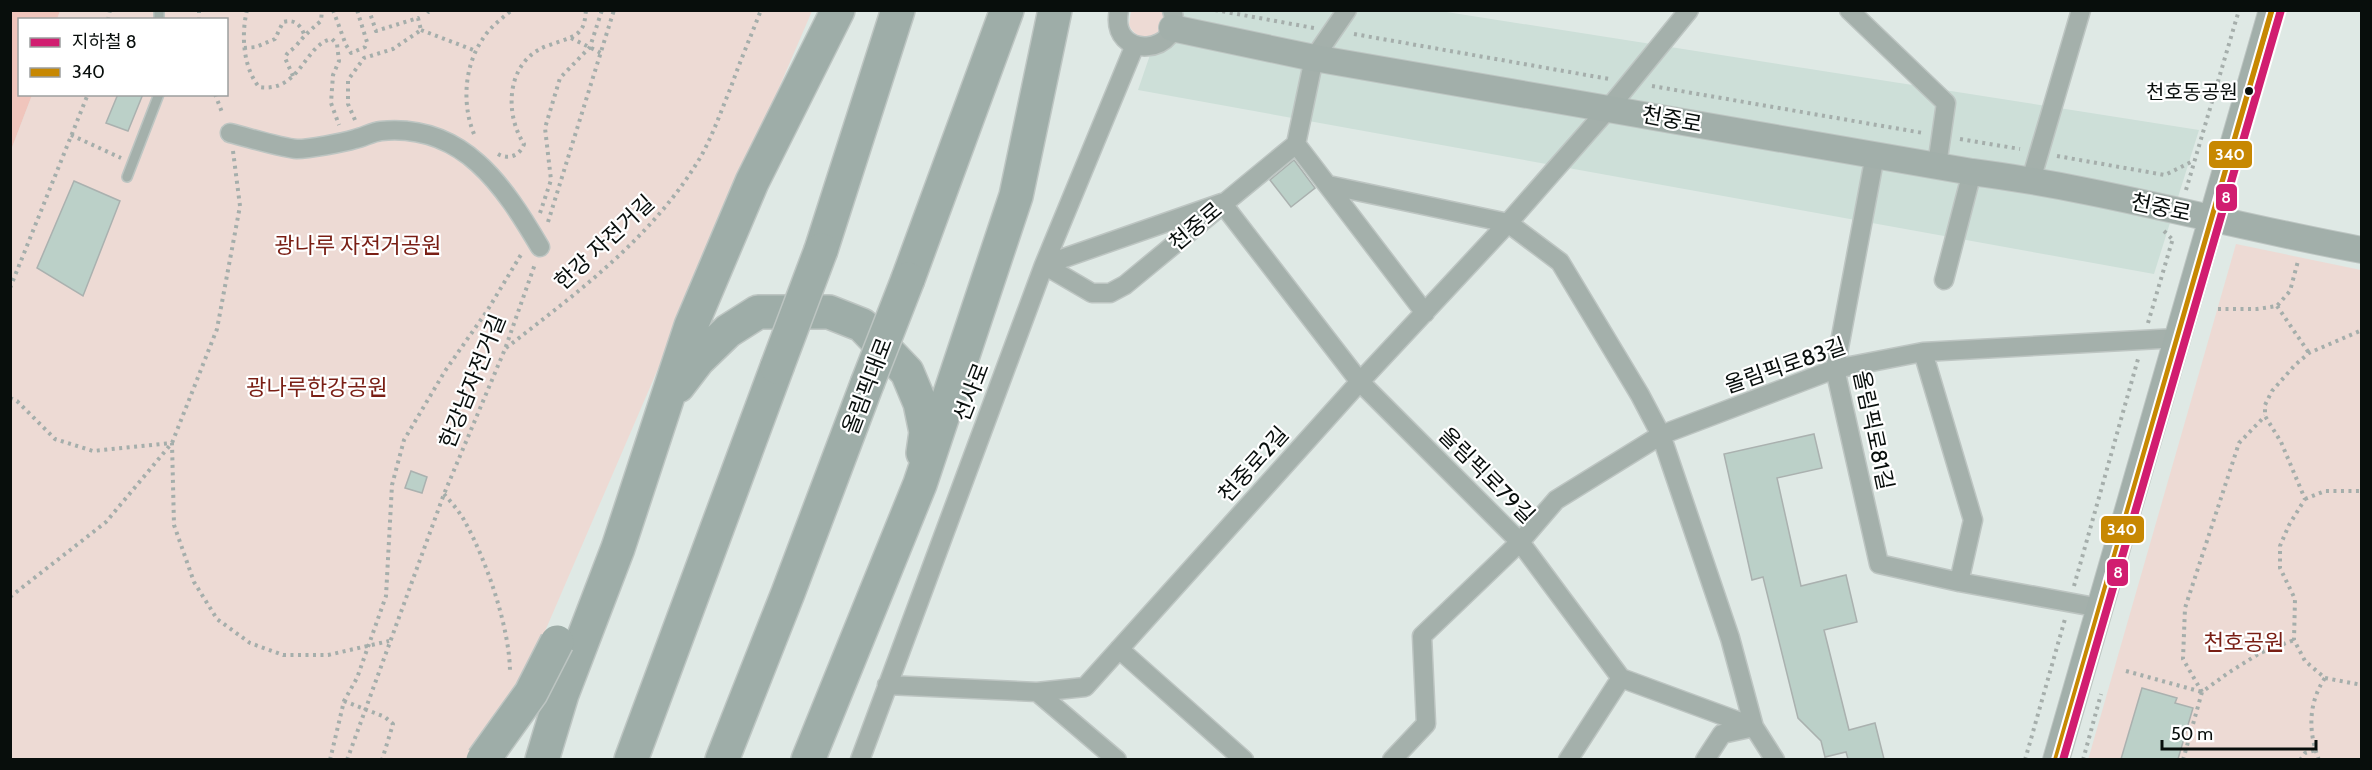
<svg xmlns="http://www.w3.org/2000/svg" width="2372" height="770" font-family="Cabin,'Noto Sans KR',sans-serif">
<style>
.built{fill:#cddfd8}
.green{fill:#eddad4}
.water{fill:#f0c5bc}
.building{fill:#bbd0c8;stroke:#aab1af;stroke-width:1.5}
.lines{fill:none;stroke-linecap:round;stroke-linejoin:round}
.lane-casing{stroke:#bdc5c2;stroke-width:12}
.street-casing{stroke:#bdc5c2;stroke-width:21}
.secondary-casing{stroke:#bdc5c2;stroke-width:28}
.highway-casing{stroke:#bdc5c2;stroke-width:36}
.path{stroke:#a5aeab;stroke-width:4;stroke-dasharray:3 4.5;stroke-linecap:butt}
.lane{stroke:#a4b0ab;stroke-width:9}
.street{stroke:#a4b0ab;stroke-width:18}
.secondary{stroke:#a2afaa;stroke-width:26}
.highway{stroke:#9eada8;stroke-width:33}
.highway-bridge-casing{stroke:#bdc5c2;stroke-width:36;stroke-linecap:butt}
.highway-bridge{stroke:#9eada8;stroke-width:33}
.bus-1-casing{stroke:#fff;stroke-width:10}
.bus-1{stroke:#c78802;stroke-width:6}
.metro-1-casing{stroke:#fff;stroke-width:12}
.metro-1{stroke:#d11d70;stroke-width:8}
.bus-dot{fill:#080e0c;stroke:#fff;stroke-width:2}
.labels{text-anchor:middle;stroke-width:4.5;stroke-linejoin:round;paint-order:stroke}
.bus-label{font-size:20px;fill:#080e0c;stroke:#fff;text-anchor:end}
.street-label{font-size:22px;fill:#080e0c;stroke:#fff}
.park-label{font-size:22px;fill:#791e14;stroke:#fff}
.line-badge{stroke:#fff;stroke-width:2}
.badge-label{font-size:16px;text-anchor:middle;font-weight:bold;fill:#fff}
</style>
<rect width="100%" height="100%" fill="#dfe9e5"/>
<path class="built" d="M1434,10L2199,130L2154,274L1138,90L1165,11Z"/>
<path class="green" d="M60,11H812L490,759L11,760V150L32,95L226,94V20L57,19Z
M1131,11H1163C1173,35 1141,50 1129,25Z
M2236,244L2361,270V759L2088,760Z"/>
<path class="water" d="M11,10L60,11L57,19L20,20V94L32,95L11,150Z"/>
<path class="building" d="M118,94H143L128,131L106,123Z
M1294,160L1315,188L1291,207L1270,180Z
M74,181L120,201L83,296L37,268Z
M1814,434L1822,468L1777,478L1801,586L1846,575L1857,622L1824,630L1849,730L1875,723L1884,759H1848L1846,752L1825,757L1821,741L1798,718L1763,577L1752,580L1724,454Z
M411,471L427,477L422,493L405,488Z
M2142,688L2177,698L2175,703L2193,708L2178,759H2121Z"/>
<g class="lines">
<g class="lane-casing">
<path id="lane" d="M159,10V20
M127,177L159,94"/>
</g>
<g class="street-casing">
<path id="street" d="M1119,10C1108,63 1187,54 1172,10
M1849,10L1946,103L1937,165
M230,133C247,137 281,148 297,149C309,149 342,143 355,139C364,137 372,132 381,131C463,123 504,186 540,247
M1296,144L1425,313
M1875,155L1835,369L1879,564L1959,582L2100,608
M2031,180L2081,10
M1328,185L1508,223L1560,262L1640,395L1661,435L1730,638L1754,727L1775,760
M1044,265L1222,203L1360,382L1520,542L1621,678L1754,727
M1044,265L1092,293H1110L1125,285L1296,144L1314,58L1347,10
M1944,280L1972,172
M1923,352L1973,520L1959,582
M1119,649L1244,760
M887,685L1037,692L1085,687L1355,387L1508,223L1609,108L1689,10
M1037,692L1117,760
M860,760L1044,265L1135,45
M1392,760L1426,724L1422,636L1520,542L1556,500L1661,435L1835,369L1923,352L2178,338
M1568,760L1621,678
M1705,760L1722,734L1754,727"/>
</g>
<g class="secondary-casing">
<path id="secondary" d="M1172,28L1314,58L1972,172C2104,189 2231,226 2362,250
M2056,760L2272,10"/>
</g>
<g class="highway-casing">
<path id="highway" d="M821,250L898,10
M908,279L1007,10
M678,386L698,360L728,331L758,312H829L862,325L907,372L920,403L926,432L923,453
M542,760L562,694L618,548L691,326L752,182L838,10
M631,760L777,367
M722,760L788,593L867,384
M808,760L920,484L1016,196L1055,10"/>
</g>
<path class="path" d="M199,10V20
M247,10C241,35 243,67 259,87C301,93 304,44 332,39L337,44L339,61L333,75L331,103L339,125
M333,10L346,45L351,53L365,47L367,42L357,10
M427,10L429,12L434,10
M1215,10L1314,28
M108,20L110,10
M421,30L476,51
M1354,34L1609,79
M571,38L601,53
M244,48L256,47L275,39L283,22C294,19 300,24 304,34
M293,76L285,58C287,52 291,51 295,47C305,35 309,31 321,21L322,10
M1652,86L1923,133
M215,94L223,115
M355,120L348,104V80L364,58L393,49L421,30L418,18L376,31L369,10
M474,134C462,105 464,67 482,40C489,28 501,19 512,10
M71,135L121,158
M1960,139L2020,149
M498,154C508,160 520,156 524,144C505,115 506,67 540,49C551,43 571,40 579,32C585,26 585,18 586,10
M2057,156L2165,175L2195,160
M2186,190L2239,10
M540,213L551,180L545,128L560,78L590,47L602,10
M548,222L614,10
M2164,231L2172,239
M10,288L88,94
M2277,306L2309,353
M2218,309H2257L2277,306L2290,291L2298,261
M2148,323L2173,238
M506,348C578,292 652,238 700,158C713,135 721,111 731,87C740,61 751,36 761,10
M10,398L17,401L55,439L93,451L172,443L174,525L194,582L217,619L250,643L283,655H328L389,641
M444,494C451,502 459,511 464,520C486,559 510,628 510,673
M2305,499L2325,491H2362
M2074,586L2138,359
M10,597L106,522L172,443L217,329L240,206L233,151
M2126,671L2202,692
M2325,678L2362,685
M2202,692L2183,659L2185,608L2239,443L2265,416
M344,701L385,717L393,724L382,760
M330,760L344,701L357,678L386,596L392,485L404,440L445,371L487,311L522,253
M347,760L444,494L505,349L535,264
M2025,760L2065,619
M2083,760L2101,694
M2183,760L2202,692L2228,673L2260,653L2294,640
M2300,760L2305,753L2316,750
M2319,760C2308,732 2308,703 2325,678L2305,661L2294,640L2295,599L2280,568V546L2289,525L2305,499L2281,442L2265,416V405L2272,391L2295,365L2309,353L2362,330"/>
<use href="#lane" class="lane"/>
<use href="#street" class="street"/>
<use href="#secondary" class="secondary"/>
<use href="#highway" class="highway"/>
<g class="highway-bridge-casing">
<path id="highway-bridge" d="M777,367L821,250
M867,384L908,279
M483,760L531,693L557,642"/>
</g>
<use href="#highway-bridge" class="highway-bridge"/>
<g class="bus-1-casing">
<path id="bus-1" d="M2056,760L2272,10"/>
</g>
<use href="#bus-1" class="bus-1"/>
<g class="metro-1-casing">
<path id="metro-1" d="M2063,760L2281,10"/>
</g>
<use href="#metro-1" class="metro-1"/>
</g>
<circle class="bus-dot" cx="2249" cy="91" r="5"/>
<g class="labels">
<g class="bus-label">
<text x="2238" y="99">천호동공원</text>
</g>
<g class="street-label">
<text transform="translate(1672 119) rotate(10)" y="8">천중로</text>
<text transform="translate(2161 207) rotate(12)" y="8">천중로</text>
<text transform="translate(1195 226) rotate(-40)" y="8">천중로</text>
<text transform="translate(604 242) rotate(-43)" y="8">한강 자전거길</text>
<text transform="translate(1785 365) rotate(-19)" y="8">올림픽로83길</text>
<text transform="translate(472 381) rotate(-68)" y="8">한강남자전거길</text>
<text transform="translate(867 386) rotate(-69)" y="8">올림픽대로</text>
<text transform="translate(971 392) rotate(-69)" y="8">선사로</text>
<text transform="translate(1874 430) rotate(78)" y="8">올림픽로81길</text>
<text transform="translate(1253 464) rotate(-48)" y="8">천중로2길</text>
<text transform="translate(1487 475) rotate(45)" y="8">올림픽로79길</text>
</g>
<g class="park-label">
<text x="358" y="253">광나루 자전거공원</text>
<text x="317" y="395">광나루한강공원</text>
<text x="2244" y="650">천호공원</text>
</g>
</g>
<g class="line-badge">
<rect x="2208" y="140" width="45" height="29" rx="6" fill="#c78802"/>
<rect x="2215" y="183" width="23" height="29" rx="6" fill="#d11d70"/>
<rect x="2100" y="515" width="45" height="29" rx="6" fill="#c78802"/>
<rect x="2106" y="558" width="23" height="29" rx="6" fill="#d11d70"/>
</g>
<g class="badge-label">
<text x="2230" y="160">340</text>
<text x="2226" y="203">8</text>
<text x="2122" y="535">340</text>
<text x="2118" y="578">8</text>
</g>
<rect width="2372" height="770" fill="none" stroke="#080e0c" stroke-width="24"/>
<rect x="18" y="18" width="210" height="78" fill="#ffffff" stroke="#9c9f9e" stroke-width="1.5"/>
<rect x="30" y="38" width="30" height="9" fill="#d11d70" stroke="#9c9f9e" stroke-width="1.5"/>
<text x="72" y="48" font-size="18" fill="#080e0c">지하철 8</text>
<rect x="30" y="68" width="30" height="9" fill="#c78802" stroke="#9c9f9e" stroke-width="1.5"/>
<text x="72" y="78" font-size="18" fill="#080e0c">340</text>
<path d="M2162 740v9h154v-9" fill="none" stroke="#080e0c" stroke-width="3"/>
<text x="2171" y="740" font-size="18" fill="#080e0c" stroke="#ffffff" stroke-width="4.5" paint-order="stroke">50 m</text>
</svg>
